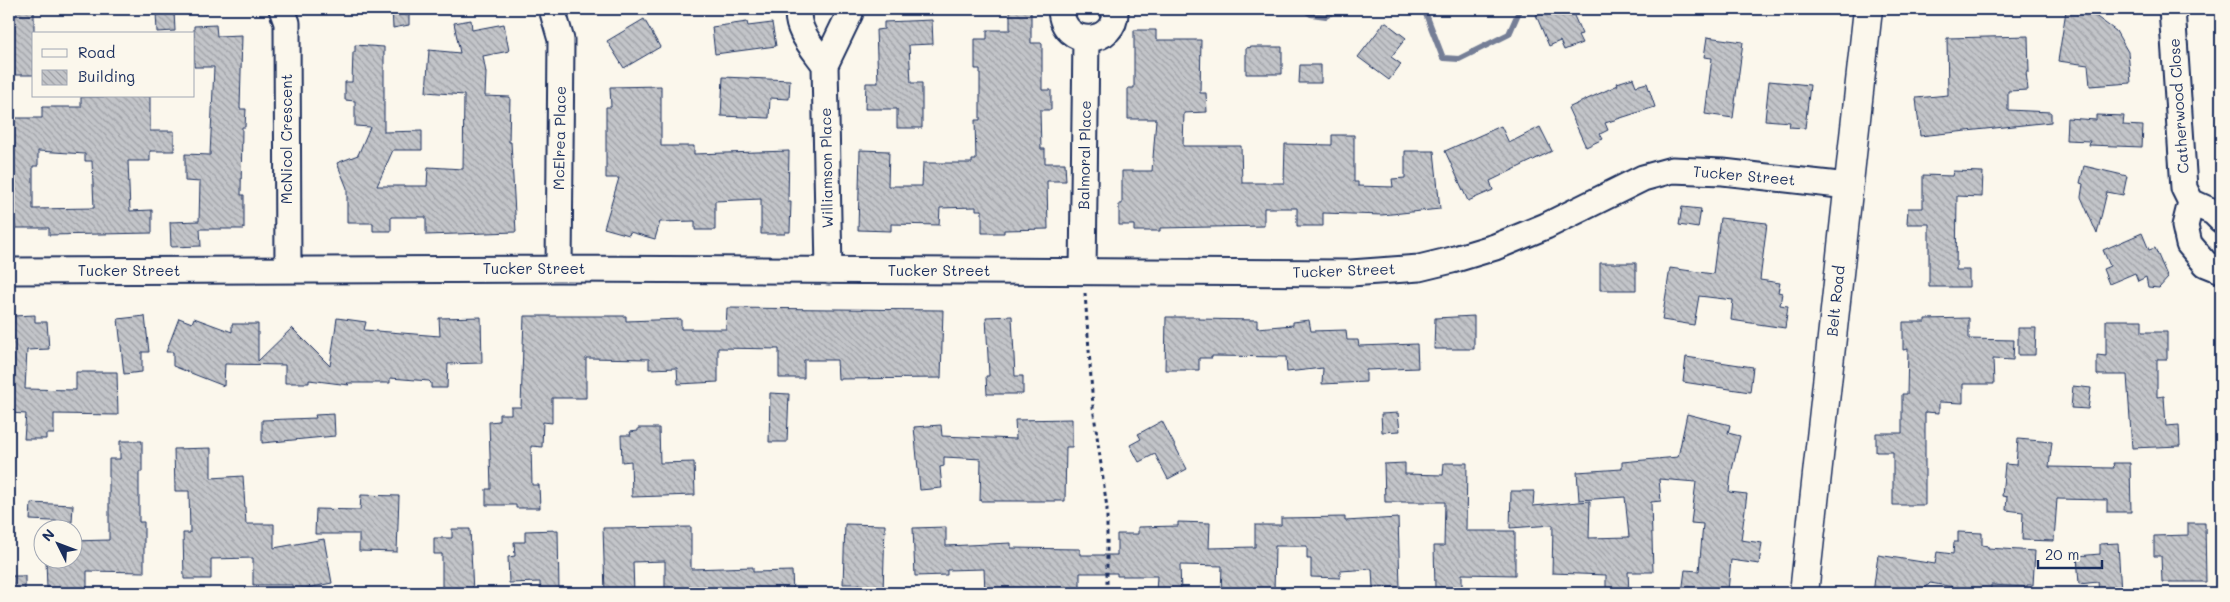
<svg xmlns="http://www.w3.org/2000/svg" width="2230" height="602" font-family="Mali,sans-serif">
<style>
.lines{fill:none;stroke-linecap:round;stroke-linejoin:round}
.stream{stroke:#747e96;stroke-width:6}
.building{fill:url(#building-back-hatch);stroke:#1b2f5e;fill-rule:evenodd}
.street-casing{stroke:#1b2f5e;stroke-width:29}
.secondary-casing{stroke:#1b2f5e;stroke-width:31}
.path{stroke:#1b2f5e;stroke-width:3;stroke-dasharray:4 4;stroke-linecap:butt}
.street{stroke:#fbf7ec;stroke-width:25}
.secondary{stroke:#fbf7ec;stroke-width:28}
.labels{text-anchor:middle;stroke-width:4;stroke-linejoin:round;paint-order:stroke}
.street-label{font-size:15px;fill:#1b2f5e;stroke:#fbf7ec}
</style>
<defs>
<pattern id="building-back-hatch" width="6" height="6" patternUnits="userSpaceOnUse" patternTransform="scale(1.25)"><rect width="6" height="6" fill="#c3c5c9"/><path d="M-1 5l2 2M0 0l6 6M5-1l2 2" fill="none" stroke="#9ea0a6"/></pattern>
</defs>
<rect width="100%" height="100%" fill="#fbf7ec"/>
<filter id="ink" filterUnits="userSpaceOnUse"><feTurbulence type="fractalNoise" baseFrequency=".02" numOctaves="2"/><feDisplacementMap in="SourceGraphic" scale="10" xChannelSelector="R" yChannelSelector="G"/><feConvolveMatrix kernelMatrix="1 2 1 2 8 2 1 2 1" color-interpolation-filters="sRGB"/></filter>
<g filter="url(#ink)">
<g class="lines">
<path class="stream" d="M1304,9L1311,14L1326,16L1337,9
M1424,9L1443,58L1459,59L1509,34L1520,9"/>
</g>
<path class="building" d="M9,9H34V75H9Z
M392,9H409V25L393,28Z
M1010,9H1031V43H1042V90H1051V110H1040L1041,149H1045V163H1065L1066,181H1047L1048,229L1004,230V233H982V210H976V207L940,208L939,225L891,224V231L858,230L860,150L889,151L888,186H922L923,163H972V160H976L975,120H980V69H975V39H987V30H1010Z
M1550,9H1553L1555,15L1571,9L1582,34L1578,35L1582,43L1564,50L1560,41L1549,46L1536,15Z
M174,11L175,31L157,32L156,12Z
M2066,11L2094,15L2116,31L2128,52L2131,83L2090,86L2088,65L2058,61Z
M644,19L660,47L624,68L607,41Z
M471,20L472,30L504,24L509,51L483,56L486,73L485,96L510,97L509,142H511L516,232L426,235V217H391V231H373V223H347V188L337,163L358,155L370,127L355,126V101L345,100V82H352L353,52H355V45L384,47V132L422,131V150H393L377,186H427L428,167L463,169L464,95L426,92L429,50L460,53L454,23Z
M932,20L933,44L909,45L911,83H922V128H897V109H865L866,83H878L876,30L884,29V22Z
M747,22L748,26L772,23L776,46L715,54L712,27Z
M1385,22L1406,38L1391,57L1401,64L1389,80L1358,57Z
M216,25L217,36L242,35L240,109H246L245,127H242L241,195H244V229H200L201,246L171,247L170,222L199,221L200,182L185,181V154L210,155L214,67H194V26Z
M1134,30H1156V40H1201L1200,93H1206L1207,112L1184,113L1183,146H1241L1242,183H1284L1285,144L1332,145V135H1354V182H1358V186L1393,187L1392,179L1405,178V151H1434L1440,209L1382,215L1323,213V226H1297V208H1264V226L1160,228V231H1134V225H1119V204H1122V171H1152L1156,119H1128V88H1134Z
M2028,36L2029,72H2026L2028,90L2008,91V110L2051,112V122L1920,136L1916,98L1948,95L1947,38Z
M1707,37L1743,42L1733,118L1705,114L1712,58L1704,57Z
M1252,47H1282V74H1246V48Z
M1300,65H1321V83H1299Z
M723,77L790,80L789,99L770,98L769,118L721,116Z
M1633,78L1636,86L1647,83L1655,107L1605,123L1608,130L1600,134L1603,139L1586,147L1568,108L1618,85L1617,83Z
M1769,81L1810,85L1805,128L1789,127L1790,122L1765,120Z
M661,86V146H694V154L789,151L788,202H791L790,232H785V234H761V199L715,201V230H695V221L660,222L655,239L630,232L629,235L604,228L619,178H606V107H611L610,87Z
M150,96V131H174V151H150V161H128L130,211L152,210V233L49,235V228H9L10,118H42V107H81V97ZM38,151L85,154V161H92L94,208L33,209V166H38Z
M2096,115L2124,116L2123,125L2143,126L2142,147L2089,145L2090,141L2066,140L2067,118L2096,120Z
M1501,126L1509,143L1540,127L1552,151L1490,181L1493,190L1468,201L1445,151Z
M2084,166L2127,176L2123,195L2107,192L2097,234L2081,197L2083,184L2080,183Z
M1953,171L1983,172L1982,197L1957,196L1956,270H1969V287H1929V224H1907L1908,208H1923V175L1952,176Z
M1682,207L1701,209L1698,228L1679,225Z
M1720,218L1767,223L1760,280L1780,283L1778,292L1782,293L1780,305L1788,306L1785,328L1731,320L1733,300L1699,296L1694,325L1662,320L1670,268L1713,274Z
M2142,233L2149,250L2155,248L2168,278L2159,288L2148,287L2146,277L2138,281L2135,273L2109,284L2103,269L2110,266L2103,250Z
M1600,263H1636V290H1600Z
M727,308L943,310L941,378L838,379L837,360H804V378H779V349L718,348V382L678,384L677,368L649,369V359L586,358V398H552V423L543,422L542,447L531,446L532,485H539L540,508H516V505H486V489H491L489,422L499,421V414H511V407H521L524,316H626V321L681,319V329H726Z
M35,315V322H47L49,349L27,350L25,389L76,390V372H117L118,415L54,414V434H46V439H24L26,414L9,413V323H13V316Z
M145,316L149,352H142V372L124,374L118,319Z
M1012,316L1015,376H1023V394H987L986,376H989L986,317Z
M1474,316V349H1434L1435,318Z
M481,317L482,363L448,364L447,388H431V383L429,381L390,378V383H347L349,385L309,380V383H285V365L225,364L224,386L173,366V352H166L179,318L192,323L194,318L232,332V324H258V361L292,328L330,366L337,318L366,322L364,330L440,336L439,318Z
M1166,317H1198V319L1257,320V328L1293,325V322L1309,320L1311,331L1346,330L1347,340H1358L1359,346L1417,344L1418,368L1366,370V382L1322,384L1323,368L1287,372L1286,357L1212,356V358H1199V370H1165Z
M1969,318V339L2014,340L2013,360L1993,359L1994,384H1963V403L1939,402V413L1925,412V505H1893V452H1876V433H1902V394H1907L1908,349L1903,350V322H1925V319Z
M2106,320H2142V332H2167V359H2157V397L2164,396L2166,426L2179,425L2180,446L2132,448L2127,375H2097V355L2106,356Z
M2018,328H2036L2035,355H2018Z
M1686,357L1753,367L1750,392L1683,382Z
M2073,386L2091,388L2088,409L2071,408Z
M770,393L789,394L787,442H769Z
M1398,413L1400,431L1382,432L1381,414Z
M334,414L335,436L262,443V420L316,418L315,415Z
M1687,414L1730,425L1728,433L1740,436L1731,474L1729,492L1747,494L1741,540L1762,543L1759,564L1731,560L1728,591L1682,593L1685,570L1699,571L1703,524L1691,523L1696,482L1659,479L1661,501L1651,502L1653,572H1628L1629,593H1606V575L1552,573L1553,525L1510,528L1511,491H1534L1533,506L1590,501L1589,538L1629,537L1625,497L1579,500L1577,472L1622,469V462L1678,457Z
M1072,419V447H1066L1065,501H980L981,459L944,457V466L940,467L942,488L920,490L914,427L941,425L942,436L1016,439L1015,420Z
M1162,421L1187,469L1168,479L1155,454L1139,462L1130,445L1141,439L1138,434Z
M638,428H659L660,463L694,462L695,495L632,497L631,461L622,462L621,435H631L630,432L638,431Z
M2018,439L2052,442L2049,467L2114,468L2113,463H2130L2131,512H2107V500L2057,499L2054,541L2022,540L2023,512L2006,510L2007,497L2002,496L2005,464L2016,465Z
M120,441H142V472H139V522H144V572L87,571V588H47L46,560H72V541L109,540V459H120Z
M211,448V478L243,476L246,524H274V548L324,539L332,583L293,591L292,585H253V558L211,559V579H184L183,533H190L189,491H175L174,449Z
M1405,463V474L1443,475L1444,463H1467L1466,531H1515V575L1462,574V588H1435L1434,546H1444L1445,502H1385L1384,464Z
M361,495L399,496L397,552L359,551V534H315L316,509L360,510Z
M31,503L73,505L72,522L30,520Z
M1345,517V521L1398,518L1400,587L1373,588L1372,569L1340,571V578L1311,577V559H1307V546H1275L1274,593H1221L1222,566L1180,565L1181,592H1156L1157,576H1117V573H1080V592L1013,593H985L984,569L947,570V575L915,576L913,528L946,527V546L1011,543V548L1080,549V555H1117V534H1138V527L1178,526V522L1210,523L1209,548L1255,547V525H1281V518Z
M2188,523H2205L2206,582H2162L2161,556H2154V536L2188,535Z
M845,524L885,525L883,593H859V584H843Z
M691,527V569L753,567V572L792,571L793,593H723L720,588H665V561L633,562L634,593H605L603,528Z
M452,529H470L473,593L442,591V554H434V538H452Z
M558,530L559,593H540V582L509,583L508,557L515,556L514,542H525V531Z
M1958,532L1982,533V545L1988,546V548L2035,551L2033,585H2027V587L1991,585V593H1954V587L1930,583L1921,593H1873L1878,555L1935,564L1937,552L1953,554L1954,542H1958Z
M2118,543L2121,593H2099L2098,582L2079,584L2077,556L2100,554V544Z
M9,576H25V593H9Z"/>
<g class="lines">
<g class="street-casing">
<path id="street" d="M282,9L287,23L288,270
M552,9L561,40L559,269
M799,9C794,29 815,50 825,65
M1061,9C1062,50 1118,46 1115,9
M2172,9L2184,188L2191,202L2185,226L2189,244L2206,264L2221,270
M2191,202L2213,212L2221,220
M9,271L559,269L1351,273L1419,268L1452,260L1495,247L1546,226L1643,178L1672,170L1723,172L1848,186
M829,271L825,65L850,13L849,9
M1083,271L1086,39"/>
</g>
<g class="secondary-casing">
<path id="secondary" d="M1804,593L1868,9"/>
</g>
<path class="path" d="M1085,293L1093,407L1107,508V593"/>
<use href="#street" class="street"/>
<use href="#secondary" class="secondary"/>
</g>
</g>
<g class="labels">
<g class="street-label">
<text transform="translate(2179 106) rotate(-94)" y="5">Catherwood Close</text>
<text transform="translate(560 138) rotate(-89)" y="5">McElrea Place</text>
<text transform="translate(287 139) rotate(-90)" y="5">McNicol Crescent</text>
<text transform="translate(1085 155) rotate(-89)" y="5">Balmoral Place</text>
<text transform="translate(827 168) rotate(-91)" y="5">Williamson Place</text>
<text transform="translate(1744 176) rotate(5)" y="5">Tucker Street</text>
<text x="534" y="274">Tucker Street</text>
<text x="129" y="276">Tucker Street</text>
<text x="939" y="276">Tucker Street</text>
<text transform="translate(1344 271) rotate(-2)" y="5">Tucker Street</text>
<text transform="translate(1836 301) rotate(-84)" y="5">Belt Road</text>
</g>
</g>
<rect width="2230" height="602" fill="none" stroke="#fbf7ec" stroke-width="30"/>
<rect x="15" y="15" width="2200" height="572" fill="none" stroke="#1b2f5e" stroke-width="2" filter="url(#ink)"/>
<rect x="32" y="32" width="162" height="65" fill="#fbf7ec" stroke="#a1a7b3"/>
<rect x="42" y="49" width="25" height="8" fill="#fbf7ec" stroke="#a1a7b3"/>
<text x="78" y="58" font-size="15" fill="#1b2f5e">Road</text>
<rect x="42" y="70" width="25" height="15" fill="url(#building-back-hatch)" stroke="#a1a7b3"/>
<text x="78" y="82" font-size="15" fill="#1b2f5e">Building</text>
<g transform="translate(58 544) rotate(312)"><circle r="24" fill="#fbf7ec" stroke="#a1a7b3"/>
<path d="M0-4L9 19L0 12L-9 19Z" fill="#1b2f5e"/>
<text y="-8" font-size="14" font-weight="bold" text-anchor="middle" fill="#1b2f5e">N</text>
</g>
<path d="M2038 560v8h64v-8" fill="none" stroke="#1b2f5e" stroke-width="2.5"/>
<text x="2045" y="560" font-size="15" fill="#1b2f5e" stroke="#fbf7ec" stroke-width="4" paint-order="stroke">20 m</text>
</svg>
